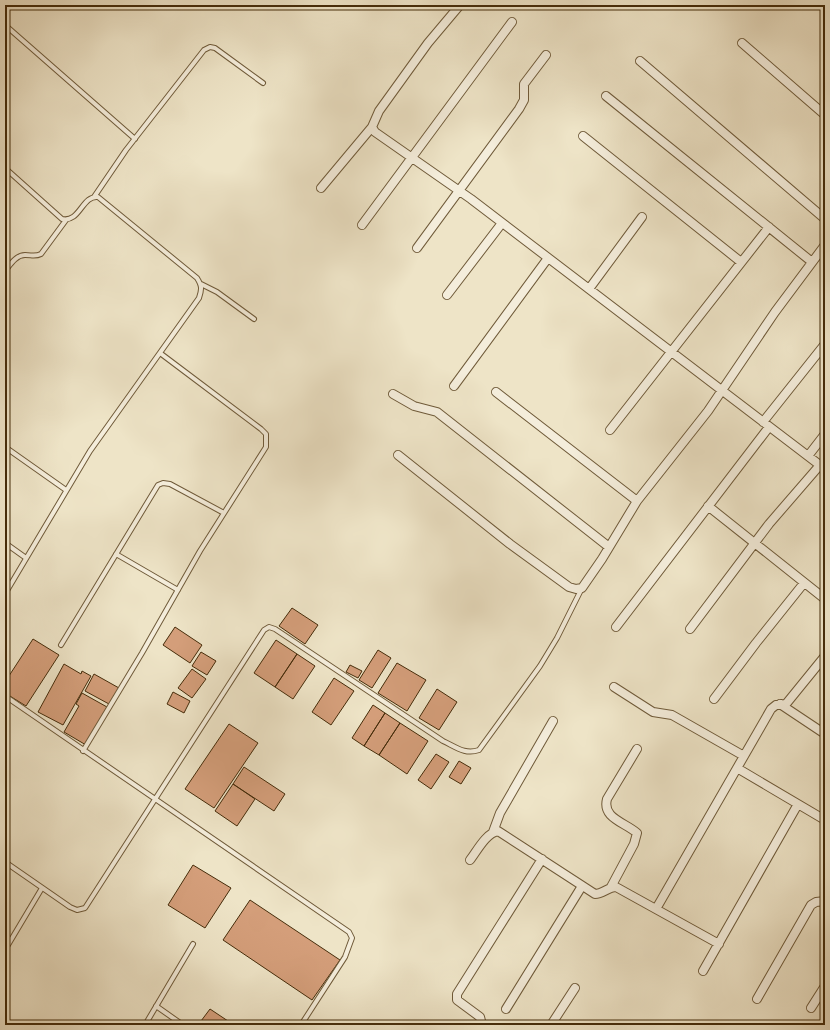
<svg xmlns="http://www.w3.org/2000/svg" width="830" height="1030" font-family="'Libre Bodoni',serif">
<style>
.building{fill:#d49e7a;stroke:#452c0a}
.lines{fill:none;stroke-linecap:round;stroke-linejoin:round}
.service-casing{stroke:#6f5a39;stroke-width:6}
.minor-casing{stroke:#6f5a39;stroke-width:10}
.service{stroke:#f4eddb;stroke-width:4}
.minor{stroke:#f4eddb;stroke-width:8}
</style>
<rect width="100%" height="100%" fill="#eee4c7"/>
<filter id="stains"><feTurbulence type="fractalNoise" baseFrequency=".005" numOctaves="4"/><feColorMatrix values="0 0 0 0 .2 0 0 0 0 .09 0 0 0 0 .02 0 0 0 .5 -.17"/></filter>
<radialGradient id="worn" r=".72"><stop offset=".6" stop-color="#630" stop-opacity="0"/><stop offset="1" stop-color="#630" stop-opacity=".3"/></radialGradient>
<path class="building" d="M292,608L318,625L305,644L279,626Z
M175,627L202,645L190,663L163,645Z
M33,639L59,655L26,706L5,693V682Z
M276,640L297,654L275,687L254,673Z
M378,650L391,658L372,688L359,680Z
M201,652L216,661L207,675L192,666Z
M297,654L315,666L293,699L275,687Z
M397,663L426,680L407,711L378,693Z
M64,664L81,674L82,671L91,676L63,725L38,712Z
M350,665L362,671L358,678L346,672Z
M192,669L206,679L192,698L178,688Z
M94,674L119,688L109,704L85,691Z
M334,678L354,691L331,725L312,712Z
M437,689L457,702L439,730L419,718Z
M173,692L190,701L184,713L167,704Z
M82,693L107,707L86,745L64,732L79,706L76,704Z
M373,705L385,713L364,746L352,738Z
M385,713L400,723L379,755L364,746Z
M400,723L428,741L407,774L379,755Z
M229,724L258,743L214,808L185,789Z
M436,754L449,762L431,789L418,780Z
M459,761L471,768L461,784L449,777Z
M244,767L285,794L274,811L233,784Z
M233,784L255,799L237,826L215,811Z
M193,865L231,888L205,928L168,905Z
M250,900L340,960L312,1000L223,940Z
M210,1009L234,1025H198Z"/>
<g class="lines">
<g class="service-casing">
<path id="service" d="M5,25L135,139
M5,168L62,219C80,223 82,195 98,197L197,278C202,286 202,289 199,298L90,451L5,594
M94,197L126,150L204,50L210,47L215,48L263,83
M5,271C10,265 16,255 25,255C32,255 35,257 41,254L66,220
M201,284L217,292L254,319
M5,447L66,490
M5,543L26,558
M116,554L178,590
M61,645L158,485L163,483L170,484L224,513
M5,696L349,932L352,938L345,957L301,1025
M83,751L142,653L200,551L266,447V434L261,429L160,353
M5,862L70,907L77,910L85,908L264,630L269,627L275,629L443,741C456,747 465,755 479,750L540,666L557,638L582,588
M5,950L42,888
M156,1006L183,1025
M145,1025L193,944"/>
</g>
<g class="minor-casing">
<path id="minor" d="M460,5L428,43L379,111L372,127L375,132L471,199L825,469
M742,43L825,115
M640,61L825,219
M606,96L812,262
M583,136L741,262
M321,188L372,127
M362,225L512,22
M417,248L519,109L524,100V84L546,55
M589,289L642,217
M447,295L502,223
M454,386L548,258
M496,392L637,501
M393,394L414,406L437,412L609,547
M763,422L825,344
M610,430L769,227
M398,455L510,544L569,587L576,589L582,588L602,559L637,501L708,411L775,312L825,245
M808,456L825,434
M708,506L825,599
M616,627L769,427
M690,629L769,524L820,465
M614,687L653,712L672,715L744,756
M714,699L756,643L804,583
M780,704L825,734
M737,768L825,820
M493,832L500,813L553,721
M470,860C477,851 486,833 498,831L595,894C603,894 608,887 616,887L719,944
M611,887L634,844L637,833C624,822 602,818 607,799L637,749
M656,909L771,709L776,705L786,704L825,656
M703,971L798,804
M757,999L811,905L816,902L825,901
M811,1008L825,986
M506,1009L582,886
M479,1025L481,1021L480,1017L457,1000V994L542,859
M551,1025L575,988"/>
</g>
<use href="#service" class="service"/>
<use href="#minor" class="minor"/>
</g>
<rect width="830" height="1030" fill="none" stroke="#eee4c7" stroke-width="20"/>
<rect x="6" y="6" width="818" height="1018" fill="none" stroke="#452c0a" stroke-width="2"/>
<rect x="10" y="10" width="810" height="1010" fill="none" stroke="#452c0a"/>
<rect width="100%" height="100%" filter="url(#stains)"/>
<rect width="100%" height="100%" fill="url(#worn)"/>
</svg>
